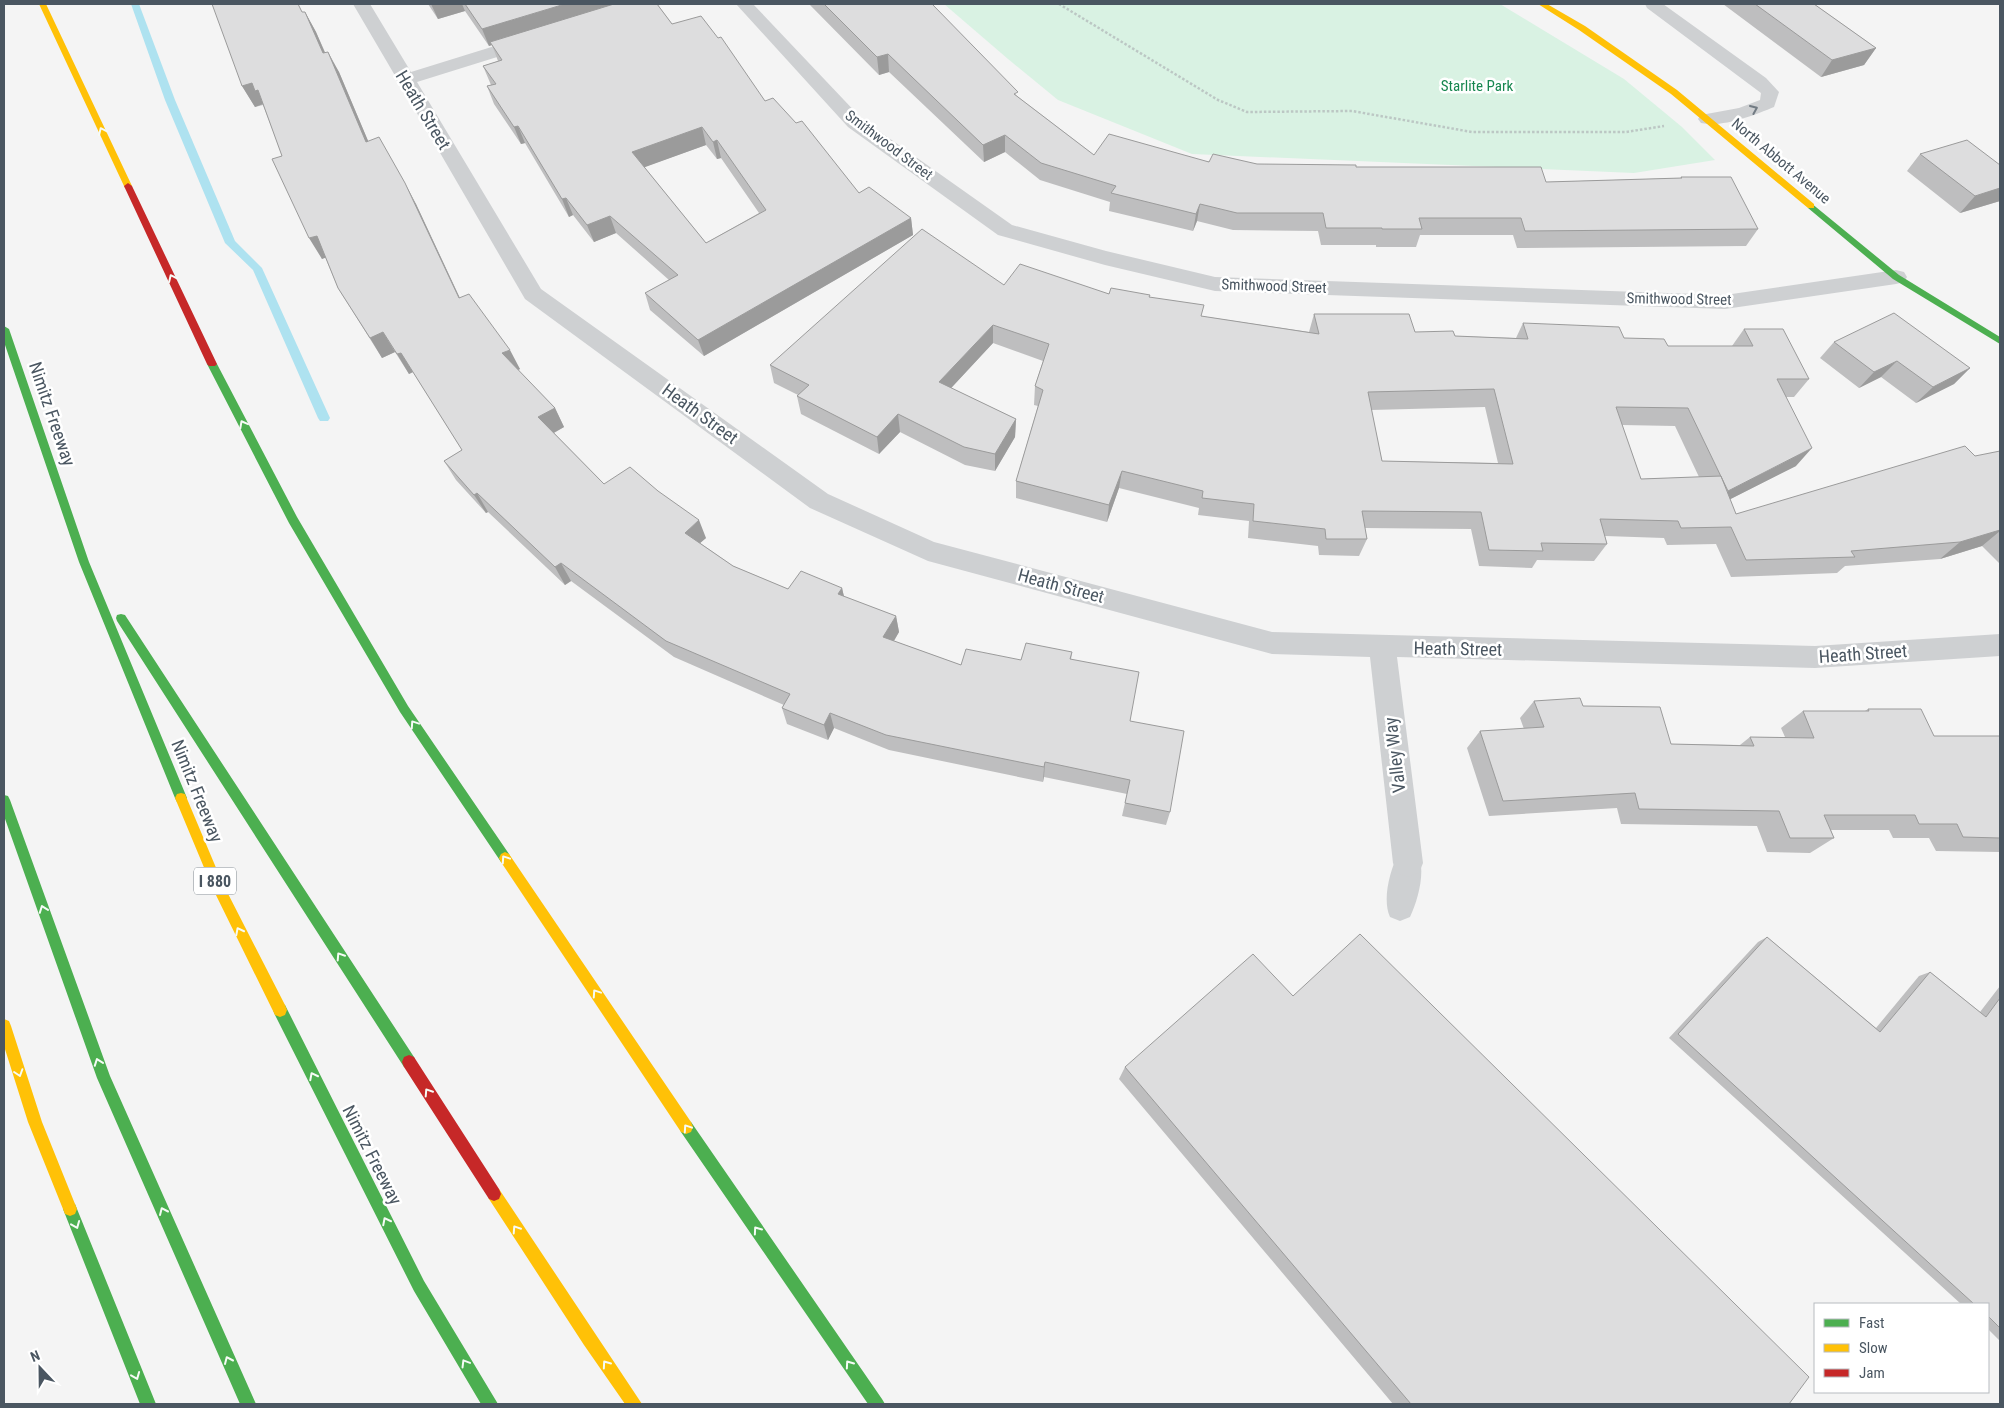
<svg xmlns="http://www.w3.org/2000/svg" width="2004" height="1408" font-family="'Roboto Condensed',sans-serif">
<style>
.green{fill:#d9f2e3}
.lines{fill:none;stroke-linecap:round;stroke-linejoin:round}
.stream{fill:#aee2f0;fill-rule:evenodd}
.path{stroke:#bcc7c4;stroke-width:2.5;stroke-dasharray:2.5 2;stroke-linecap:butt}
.lane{fill:#ced0d2;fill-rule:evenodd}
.street{fill:#ced0d2;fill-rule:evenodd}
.fast{fill:#4caf50;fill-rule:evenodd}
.slow{fill:#ffc107;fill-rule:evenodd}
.jam{fill:#c62828;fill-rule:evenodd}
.wall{fill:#bebebf;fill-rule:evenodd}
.shaded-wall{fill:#9b9b9b}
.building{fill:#ddddde;stroke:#9b9b9b;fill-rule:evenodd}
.oneway{stroke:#727b83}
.oneway2{stroke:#f6fbf6}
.labels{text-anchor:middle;stroke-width:5;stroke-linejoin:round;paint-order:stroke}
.far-park-label{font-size:15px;fill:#17864f;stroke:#fff}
.far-street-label{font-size:15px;fill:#4a5661;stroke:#fff}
.shield{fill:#fff;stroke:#808990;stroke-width:1}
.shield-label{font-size:16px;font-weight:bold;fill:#4a5661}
.street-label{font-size:18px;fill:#4a5661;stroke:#fff}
</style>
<rect width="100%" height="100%" fill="#f4f4f4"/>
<path class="green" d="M944,4H1500L1624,79L1682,127L1715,160L1634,173L1192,154L1058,100L1008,59Z"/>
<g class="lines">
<path class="stream" d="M131,4H139L175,100L235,241L262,268L330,418L328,421H320L318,418L253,270L225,243L165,100Z"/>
<path class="path" d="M1059,4L1218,100L1247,112L1352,111L1472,132H1626L1664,126"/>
<path class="lane" d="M1645,4H1663L1766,78L1779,92L1774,107C1755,115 1722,128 1701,123L1698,119L1701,115L1739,108L1760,100L1761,93L1647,8Z
M1408,850L1418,854C1426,871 1418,900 1410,917L1400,921L1390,917C1382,899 1390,871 1398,854Z"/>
<path class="street" d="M353,4H370L411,72L524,37L530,36L536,37L539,41L536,45L417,82L541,289L828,494L934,542L1272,632L1815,646L2000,634V656L1815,668L1397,657L1423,863L1419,873L1408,877L1397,873L1393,863L1370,657L1272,654L928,561L810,508L525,299L400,84L396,80L397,79Z
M736,4H753L862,119L1012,225L1106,251L1215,277L1725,295L1896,270L1904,272L1907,277L1904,282L1896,284L1725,309L1215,291L1105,265L998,235L848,127Z"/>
<path class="fast" d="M1811,203L1899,275L2000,337V344L1893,279L1808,208V204Z
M4,326L9,329L89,562L187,798L185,802L181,803L177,802L175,798L79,562L4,342Z
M212,361L217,364L297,517L408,706L509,854L511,858L509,862L505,864L501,862L400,712L289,523L207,364Z
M121,614L125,615L414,1057L416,1062L414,1067L409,1069L404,1067L117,621L116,618L117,615Z
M4,795L8,796L10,800L110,1076L256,1404H240L97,1078L4,816Z
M280,1003L285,1005L424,1281L498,1404H481L414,1291L275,1015L273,1010L275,1005Z
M686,1120L691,1122L882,1399L885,1404H868L681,1132L679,1127L681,1122Z
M70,1202L75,1204L156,1404H140L63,1209L65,1204Z"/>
<path class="slow" d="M39,4H46L132,186L131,188H125L124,186Z
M1538,4H1547L1585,26L1677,90L1814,204V208H1808L1671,94L1579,30Z
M181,793L185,794L222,882L285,1005L287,1010L285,1015L280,1017L275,1015L213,889L175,798L177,794Z
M505,852L509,854L691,1122L693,1127L691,1132L686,1134L681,1132L501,862L499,858L501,854Z
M4,1019L9,1021L11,1026L42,1122L77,1209L75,1214L70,1216L65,1214L28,1122L4,1046Z
M494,1187L499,1189L642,1404H625L584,1345L489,1199L487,1194L489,1189Z"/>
<path class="jam" d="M128,183L132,186L217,364L215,366H209L207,364L124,186Z
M409,1055L414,1057L499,1189L501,1194L499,1199L494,1201L489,1199L404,1067L402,1062L404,1057Z"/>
</g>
<path class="wall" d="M428,4H657L672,24L765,101L859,193L911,218L913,235L704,356L650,310L645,293L669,280L616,233L594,242L573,215L569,217L525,143L521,144L494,104L487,86L491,85L483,66L498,61L492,45L489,46L465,11L438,19ZM706,145L717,159L721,158L759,213L706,243L644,167Z
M809,4H932L1018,97L1094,155L1257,164L1356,167L1546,182L1680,178L1681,177L1758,229L1746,246L1517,248L1513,235H1420L1416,247H1376V245H1321L1318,231L1233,230L1197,221L1193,231L1109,211L1110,202L1040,180L1005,152L984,162L889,72L879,75Z
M1723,4H1814L1876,48L1864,65L1821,77Z
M303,12H305L316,32L325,52L339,72L368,141L416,204L460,298L520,369L518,370L555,408L564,427L554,433L604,484L706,538L700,543L733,566L788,589L842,588L844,597L896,616L899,632L894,641L961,665L1021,660L1072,652L1071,660L1130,721L1170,812L1166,825L1122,816L1127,794L1044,777L1043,782L889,750L834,728L828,740L787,724L782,708L784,705L674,657L571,581L565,585L488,512L486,513L456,480L444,461L462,450L413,372L409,374L395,352L382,358L338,288L325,257L322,259L263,105L255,107L242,86Z
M1920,154L2000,165V201L1960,213L1907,171Z
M1004,285L1150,297L1201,316L1309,332L1314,314L1415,332L1455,336L1516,338L1523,323L1624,338L1668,346H1732L1744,329L1809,379L1794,397H1786L1796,466L1730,499L1736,514L2000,451V564L1982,546L1940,559L1845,566L1837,573L1731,577L1716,544L1667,545L1664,538L1605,536L1607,544L1594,561L1537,560L1532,568L1479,566L1471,529L1365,528L1367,539L1359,556L1319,555L1318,546L1248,538L1249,521L1198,515L1199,508L1119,488L1107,522L1016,498V481L1038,406L1034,405L1035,386L1043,361L993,343L951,388L1016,419L1015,437L995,471L965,465L900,432L879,454L801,414L797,396L798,395L774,383L770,365ZM1485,407L1498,463L1382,461L1371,410ZM1622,425L1675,426L1699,477L1641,479Z
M1834,342L1970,368L1954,384L1916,403L1881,377L1859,388L1820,358Z
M1534,701L1583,706L1671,744L1740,745L1750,737H1785L1781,728L1803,711H1865L1868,709L1934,736H2000V852L1936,851L1929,838H1893L1889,830H1831L1834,838L1810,853L1767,852L1757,826L1621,824L1617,808L1489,816L1467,748L1480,731L1524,729L1520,718Z
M1767,937L1876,1028L1919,976L1930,972L1980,1012L2000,986V1341L1988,1329V1304H1961L1669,1038L1758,942Z
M1293,996L1789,1404H1393L1119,1079L1125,1067Z"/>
<path class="shaded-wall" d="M431,4H462L465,11L438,19Z
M565,4H626L490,42L492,45L489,46L482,29Z
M305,12L316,32L334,74L323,53Z
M1876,48L1864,65L1821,77L1832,60Z
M328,52L339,72L377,162L366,142Z
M888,54L889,72L879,75L877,57Z
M252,83L258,90L263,104L255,107L242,86Z
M518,126L525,143L521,144L514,127Z
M702,127L706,145L637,170L632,152Z
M1005,135V152L984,162L983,145Z
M717,140L721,158L717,159L713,142Z
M405,183L416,204L469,318L459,298Z
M2000,188V201L1960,213L1975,196Z
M566,198L573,215L569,217L562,199Z
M1200,204L1197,221L1193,231L1196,214Z
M610,216L616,233L594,242L587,225Z
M911,218L913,235L704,356L698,340Z
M317,236L330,256L322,259L309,238Z
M993,325V343L940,400L939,382Z
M383,332L395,352L382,358L370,338Z
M510,350L520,369L512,373L502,353Z
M401,353L413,372L409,374L397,354Z
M1897,361L1881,377L1859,388L1874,372Z
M1970,368L1954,384L1916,403L1933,387Z
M555,408L564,427L548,436L538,417Z
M898,414L900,432L879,454L877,437Z
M1016,419L1015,437L995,471V454Z
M1812,448L1796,466L1713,508L1728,491Z
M1122,471L1119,488L1107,522L1109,505Z
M477,493L488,512L486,513L474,495Z
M699,520L706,538L692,550L685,533Z
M2000,530V531L1982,546L1940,559L1960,542Z
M561,563L571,581L565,585L555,567Z
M842,588L846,605L838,594Z
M896,616L899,632L886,654L883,637Z
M830,713L834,728L828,740L824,725Z
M1045,762L1044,777L1043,782L1044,767Z"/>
<path class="building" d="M212,4H298L302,12H305L323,53L328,52L366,142L379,137L405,183L459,298L469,294L510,350L502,353L555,408L538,417L604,484L630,467L658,491L699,520L685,533L733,566L788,589L801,571L842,588L838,594L896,616L883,637L961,665L966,649L1021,660L1026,643L1072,652L1070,659L1139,672L1130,721L1184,731L1170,812L1125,803L1130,780L1045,762L1044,767L886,735L830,713L824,725L782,708L790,694L666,641L561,563L555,567L477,493L474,495L444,461L462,450L401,353L397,354L383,332L370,338L338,288L317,236L309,238L272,159L282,156L258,90L255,91L252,83L242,86Z
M465,4H565L482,29Z
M614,4H657L672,24L701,16L718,38L721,37L765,101L773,98L796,123L802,121L859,193L869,187L911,218L698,340L645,293L678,275L610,216L587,225L566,198L562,199L518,126L514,127L487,86L496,84L483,66L502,60L490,42ZM702,127L713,142L717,140L766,210L706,243L632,152Z
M824,4H932L1018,92L1014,94L1094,155L1109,134L1209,162L1213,154L1257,164L1356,165V167H1541L1546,182L1682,178L1681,177H1731L1758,229L1525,231L1521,218H1419L1422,229H1382V228H1326L1323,213H1237L1200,204L1196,214L1111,193L1116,186L1041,163L1005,135L983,145L888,54L877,57Z
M1755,4H1814L1876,48L1832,60Z
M1967,140L2000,165V188L1975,196L1920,154Z
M922,229L1004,285L1020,264L1109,294L1111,288L1150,295L1149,297L1204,305L1201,316L1319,334L1314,314H1409L1415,332L1453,331L1455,336L1528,339L1523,323L1619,327L1624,338L1664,339L1668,346H1753L1744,329H1783L1809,379H1777L1812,448L1728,491L1688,408L1616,407L1641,479L1721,476L1736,514L1965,446L1975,456L2000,451V530L1960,542L1851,551L1855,557L1746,560L1731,527L1681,528L1678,521L1600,519L1607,544L1541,543L1543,551L1489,550L1481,512L1362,511L1367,539H1326L1325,529L1253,521L1254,504L1202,498L1203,491L1122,471L1109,505L1016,481L1043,390L1035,386L1049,344L993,325L939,382L1016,419L995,454L964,447L898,414L877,437L797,396L809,385L770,365ZM1494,389L1513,464L1382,461L1368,392Z
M1894,313L1970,368L1933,387L1897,361L1874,372L1834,342Z
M1580,698L1583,706L1660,707L1671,744L1754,746L1750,737L1814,738L1803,711H1869L1868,709H1921L1934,736H2000V838L1963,837L1957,824H1919L1915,815H1824L1834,838H1790L1779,811L1639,809L1635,793L1503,801L1480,731L1544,727L1534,701Z
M1360,934L1809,1377L1789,1404H1411L1125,1067L1253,954L1293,996Z
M1767,937L1880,1032L1930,972L1986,1017L2000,998V1328L1988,1316V1304H1974L1678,1034Z"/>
<defs><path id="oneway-chevron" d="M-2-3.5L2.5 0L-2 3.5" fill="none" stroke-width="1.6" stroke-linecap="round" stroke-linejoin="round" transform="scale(1.25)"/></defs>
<use class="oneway" href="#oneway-chevron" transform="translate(1754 109) rotate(-23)"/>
<g class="oneway2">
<use href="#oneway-chevron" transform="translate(102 131) rotate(-115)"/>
<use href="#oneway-chevron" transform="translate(172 278) rotate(-115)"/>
<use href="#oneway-chevron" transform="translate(243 424) rotate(-118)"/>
<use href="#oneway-chevron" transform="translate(414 724) rotate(-124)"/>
<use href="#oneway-chevron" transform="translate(505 859) rotate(-124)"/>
<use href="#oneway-chevron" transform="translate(43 909) rotate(-110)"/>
<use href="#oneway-chevron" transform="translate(239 931) rotate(-117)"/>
<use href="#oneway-chevron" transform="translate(340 956) rotate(-123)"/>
<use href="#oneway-chevron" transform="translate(596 993) rotate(-124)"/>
<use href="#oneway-chevron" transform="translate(98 1062) rotate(-110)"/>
<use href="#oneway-chevron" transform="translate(19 1073) rotate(72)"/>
<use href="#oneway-chevron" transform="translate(313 1076) rotate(-117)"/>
<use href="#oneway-chevron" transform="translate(428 1092) rotate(-123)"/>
<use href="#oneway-chevron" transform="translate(687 1128) rotate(-124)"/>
<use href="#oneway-chevron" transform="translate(163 1211) rotate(-114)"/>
<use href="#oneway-chevron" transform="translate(386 1221) rotate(-117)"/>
<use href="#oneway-chevron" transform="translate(76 1225) rotate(68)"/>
<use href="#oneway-chevron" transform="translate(516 1229) rotate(-123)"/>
<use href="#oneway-chevron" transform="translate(757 1230) rotate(-125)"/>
<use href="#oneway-chevron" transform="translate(228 1360) rotate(-114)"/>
<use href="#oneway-chevron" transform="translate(465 1363) rotate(-121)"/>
<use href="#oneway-chevron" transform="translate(606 1364) rotate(-125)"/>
<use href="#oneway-chevron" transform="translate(849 1364) rotate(-125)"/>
<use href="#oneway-chevron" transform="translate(136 1376) rotate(68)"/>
</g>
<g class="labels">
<g class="far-park-label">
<text x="1477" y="91">Starlite Park</text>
</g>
<g class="far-street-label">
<text transform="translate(889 145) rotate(37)" y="5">Smithwood Street</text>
<text transform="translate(1781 161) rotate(40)" y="5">North Abbott Avenue</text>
<text transform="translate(1274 286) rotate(2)" y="5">Smithwood Street</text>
<text transform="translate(1679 299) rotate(1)" y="5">Smithwood Street</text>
</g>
<rect class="shield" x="194" y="867.5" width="42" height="27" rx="4"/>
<g class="shield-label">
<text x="215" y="887">I 880</text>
</g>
<g class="street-label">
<text transform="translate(423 110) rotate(59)" y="6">Heath Street</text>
<text transform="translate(52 414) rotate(71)" y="6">Nimitz Freeway</text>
<text transform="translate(700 414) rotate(36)" y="6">Heath Street</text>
<text transform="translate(1061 586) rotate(15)" y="6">Heath Street</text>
<text transform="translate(1458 649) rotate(1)" y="6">Heath Street</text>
<text transform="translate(1863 654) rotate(-4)" y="6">Heath Street</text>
<text transform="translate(1395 755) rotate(-97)" y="6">Valley Way</text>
<text transform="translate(197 791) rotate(68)" y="6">Nimitz Freeway</text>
<text transform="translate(372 1155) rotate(63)" y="6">Nimitz Freeway</text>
</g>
</g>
<rect width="2004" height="1408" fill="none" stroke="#4a5661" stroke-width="10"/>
<rect x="1814" y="1303" width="175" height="90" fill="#ffffff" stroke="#b7bbc0"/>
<rect x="1824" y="1319" width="25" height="8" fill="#4caf50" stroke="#b7bbc0"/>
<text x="1859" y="1328" font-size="15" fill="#4a5661">Fast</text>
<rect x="1824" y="1344" width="25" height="8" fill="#ffc107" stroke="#b7bbc0"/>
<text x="1859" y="1353" font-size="15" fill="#4a5661">Slow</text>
<rect x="1824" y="1369" width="25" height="8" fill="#c62828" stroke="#b7bbc0"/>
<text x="1859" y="1378" font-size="15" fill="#4a5661">Jam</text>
<g transform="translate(40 1368) rotate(338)" stroke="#ffffff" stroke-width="4" paint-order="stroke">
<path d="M0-4L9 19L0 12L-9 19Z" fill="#4a5661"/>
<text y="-8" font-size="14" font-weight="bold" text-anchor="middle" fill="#4a5661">N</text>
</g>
</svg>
